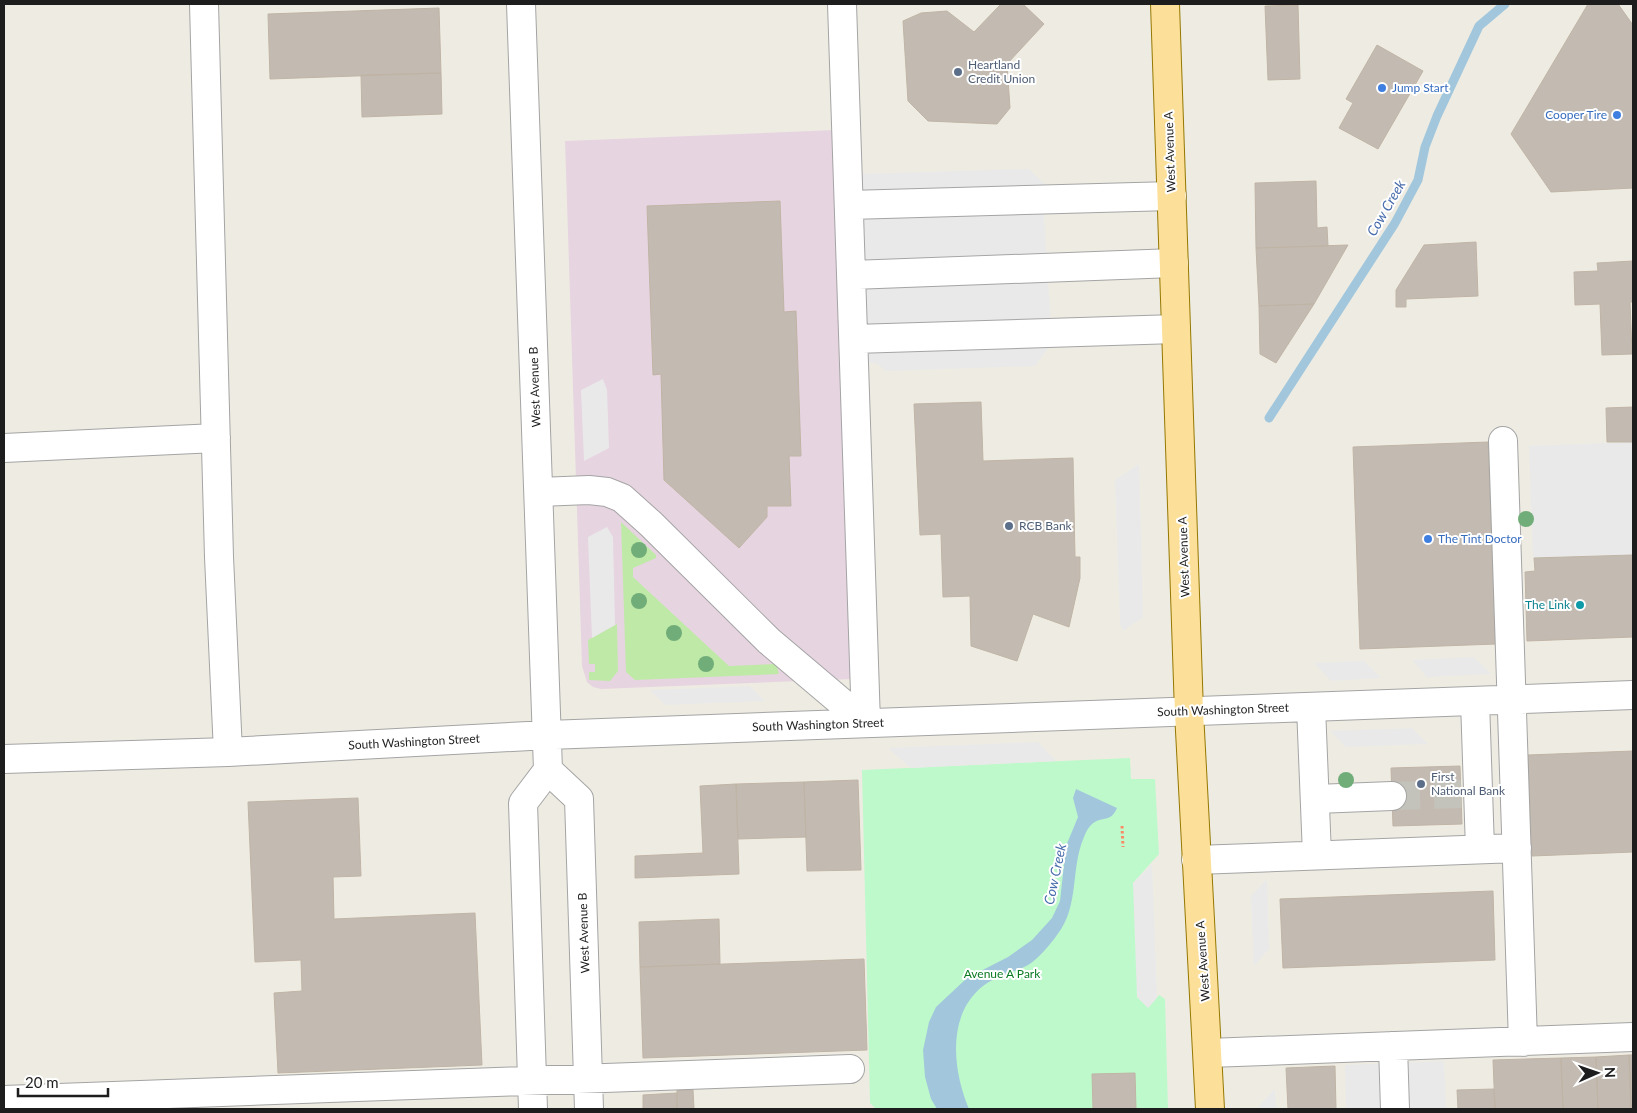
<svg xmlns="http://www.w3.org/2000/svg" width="1637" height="1113" font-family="Lato,sans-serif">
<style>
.industrial{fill:#e7d4e1}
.grass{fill:#bfe9a7}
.park{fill:#bef9cb}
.parking{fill:#e9e9e9}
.water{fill:#a2c7dc}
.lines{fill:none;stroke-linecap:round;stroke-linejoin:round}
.stream{stroke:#a2c7dc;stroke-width:9}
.building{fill:#c3bbb2;stroke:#c0b4a5}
.minor-tunnel{stroke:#c4c3bb;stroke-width:28;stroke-dasharray:28 14;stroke-linecap:butt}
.minor-casing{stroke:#a4a4a4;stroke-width:30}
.major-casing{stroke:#957800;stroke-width:30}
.path{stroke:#fa8a67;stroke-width:3;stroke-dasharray:2.5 2.5;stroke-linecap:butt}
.minor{stroke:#fff;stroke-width:28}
.major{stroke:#fcdf99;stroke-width:28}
.tree{fill:#71ad79}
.service-dot{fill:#5c6f8a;stroke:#fff;stroke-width:2}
.shop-dot{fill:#3f7fe0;stroke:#fff;stroke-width:2}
.culture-dot{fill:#0f9aa8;stroke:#fff;stroke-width:2}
.labels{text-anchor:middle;stroke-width:4;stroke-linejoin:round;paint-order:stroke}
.service-label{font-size:12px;fill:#4e5e75;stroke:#fff;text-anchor:start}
.shop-label{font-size:12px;fill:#366cbe;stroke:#fff;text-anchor:start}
.street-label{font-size:12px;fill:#1d1d1d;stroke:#fff}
.culture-label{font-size:12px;fill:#0d838f;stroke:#fff;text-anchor:end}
.park-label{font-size:12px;fill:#0b7a23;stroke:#fff}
.water-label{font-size:14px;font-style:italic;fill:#496dac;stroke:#fff}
</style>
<rect width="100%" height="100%" fill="#eeece2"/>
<path class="industrial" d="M835,130L853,679L601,689L593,687L587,682L582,666L565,141Z"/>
<path class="grass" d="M621,522L656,555V558L633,568V577L729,666L776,664L779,674L635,680L626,672Z
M617,624L618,671L610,681L589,680V672H595V664H589L588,640Z"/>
<path class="park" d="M1130,758L1131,779H1155L1159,854L1133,883L1148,1007L1159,995L1165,999L1168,1109H876L870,1103L862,770Z"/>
<path class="parking" d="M1029,169L1050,189L1047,212L1044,215L1052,343L1035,366L886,371L876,363H869L862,174Z
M603,379L607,390L609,448L584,461L581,390Z
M1633,442V555L1533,558L1529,446Z
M1139,464L1143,617L1123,631L1120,624L1115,480Z
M607,527L613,537L615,625L592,638L588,537Z
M1474,657L1491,674L1427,677L1412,660Z
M1364,661L1381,678L1331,681L1314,663Z
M750,686L765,701L665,705L650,690Z
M1412,728L1428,744L1346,747L1330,731Z
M1038,742L1056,761L911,768L888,748Z
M1152,864L1157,998L1148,1008L1137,997L1133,883Z
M1267,879L1269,949L1254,966L1251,896Z
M1444,1061L1446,1109H1346L1345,1065Z
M1275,1089L1276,1109H1259V1106Z"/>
<path class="water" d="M1076,789L1117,808C1109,828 1095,809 1084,837C1070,869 1080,906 1057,935C1050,945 1038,959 1028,965C1014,973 996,976 983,986C946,1015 953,1071 969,1109H937L931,1099L925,1077L923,1050L929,1022L936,1007L967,978L1008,957L1032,940L1052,918L1060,901L1066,846L1078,817L1073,798Z"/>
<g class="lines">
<path class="stream" d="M1269,418L1395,223L1418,180L1425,147L1437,116L1479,26L1505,4"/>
</g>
<path class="building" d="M1001,4H1023L1044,24L1007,64L1010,108L997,124L928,121L908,101L903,21L921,13L947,11L974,32Z
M1588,4H1618L1633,25V188L1551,192L1511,134Z
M1298,5L1300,79L1268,80L1265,6Z
M439,8L441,73L270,79L268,14Z
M1377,45L1423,71L1378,149L1339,128L1353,103L1346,99Z
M441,73L442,114L362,117L361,75Z
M1316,181L1317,228L1327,227L1328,246L1256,248L1255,183Z
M780,201L784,312L796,311L801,456H789L791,506H767V517L739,548L664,480L661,374L653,375L647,206Z
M1476,242L1478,296L1406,299V307H1396V290L1424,245Z
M1348,245L1314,304L1259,306L1256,248Z
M1633,261V302H1630L1632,354L1602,355L1600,304L1575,305L1574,272L1598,271L1597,263Z
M1314,304L1276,363L1260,354L1259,306Z
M981,402L983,461L1073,458L1075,557H1080V578L1069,627L1033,614L1017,661L971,646L970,596L943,597L941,534L920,535L914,404Z
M1633,407V442H1607L1606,408Z
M1488,442L1496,644L1360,649L1353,447Z
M1633,555V637L1527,641L1525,572L1535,571L1534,558Z
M1633,751V852L1532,856L1528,755Z
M1460,766L1462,824L1393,826L1391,768Z
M858,780L861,870L807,871L804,782Z
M804,782L806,837L738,839L736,784Z
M736,784L739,874L635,878V856L703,853L700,786Z
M358,798L361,876L333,877L334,919L475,913L482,1065L278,1073L274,993L302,991L301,960L255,962L248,802Z
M1493,891L1495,960L1283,968L1280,899Z
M719,919L720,964L640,967L639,922Z
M864,959L867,1050L643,1058L640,967Z
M1629,1055H1633V1109H1631Z
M1629,1055L1631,1109H1598L1596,1057Z
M1596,1057L1598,1109H1563L1561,1058Z
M1561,1058L1563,1109H1495L1493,1060Z
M1335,1066L1336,1109H1288L1286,1068Z
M1135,1073L1136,1109H1093L1092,1074Z
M1494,1089L1495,1109H1458L1457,1090Z
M677,1090H693L694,1109H677Z
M677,1093V1109H643V1095Z"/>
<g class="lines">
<path class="minor-tunnel" d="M1392,796L1461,794"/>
<g class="minor-casing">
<path id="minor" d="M204,4L219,557L228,752
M521,4L548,770L523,803L533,1109
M842,4L866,723
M849,205L1172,196
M852,275L1174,263
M854,339L1176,329
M1503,441L1523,1042
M4,448L216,438
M539,492L589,490L607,492L622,498L651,524L769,641L866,723
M1475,701L1480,849
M1311,707L1317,855
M4,759L228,752L548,735L1633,695
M548,770L579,799L589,1109
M1316,799L1392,796
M1196,860L1517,848
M1393,1046L1395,1109
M1209,1053L1633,1037
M4,1100L850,1069"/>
</g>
<g class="major-casing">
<path id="major" d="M1165,4L1189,712L1210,1109"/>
</g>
<path class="path" d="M1122,826L1123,847"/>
<use href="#minor" class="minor"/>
<use href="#major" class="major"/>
</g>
<g class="tree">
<circle cx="1526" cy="519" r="8"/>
<circle cx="639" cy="550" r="8"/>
<circle cx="639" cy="601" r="8"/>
<circle cx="674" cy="633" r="8"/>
<circle cx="706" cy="664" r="8"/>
<circle cx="1346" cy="780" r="8"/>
</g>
<g class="service-dot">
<circle cx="958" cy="72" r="5"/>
<circle cx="1009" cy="526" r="5"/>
<circle cx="1421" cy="784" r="5"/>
</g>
<g class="shop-dot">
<circle cx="1382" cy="88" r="5"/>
<circle cx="1617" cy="115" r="5"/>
<circle cx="1428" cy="539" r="5"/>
</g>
<circle class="culture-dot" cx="1580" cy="605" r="5"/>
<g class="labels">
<g class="service-label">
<text x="968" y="69">Heartland<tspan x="968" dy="14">Credit Union</tspan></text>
<text x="1019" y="530">RCB Bank</text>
<text x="1431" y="781">First<tspan x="1431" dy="14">National Bank</tspan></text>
</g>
<g class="shop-label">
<text x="1392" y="92">Jump Start</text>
<text x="1607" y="119" text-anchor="end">Cooper Tire</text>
<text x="1438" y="543">The Tint Doctor</text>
</g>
<g class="street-label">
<text transform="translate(1170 152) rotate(-92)" y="4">West Avenue A</text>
<text transform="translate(535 387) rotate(-92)" y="4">West Avenue B</text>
<text transform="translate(1184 557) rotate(-92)" y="4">West Avenue A</text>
<text transform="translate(1223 710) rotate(-2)" y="4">South Washington Street</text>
<text transform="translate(818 725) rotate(-2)" y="4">South Washington Street</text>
<text transform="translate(414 742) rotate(-3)" y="4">South Washington Street</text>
<text transform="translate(584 933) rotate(-92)" y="4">West Avenue B</text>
<text transform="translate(1203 961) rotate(-94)" y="4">West Avenue A</text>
</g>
<g class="culture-label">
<text x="1570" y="609">The Link</text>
</g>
<g class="park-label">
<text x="1002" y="978">Avenue A Park</text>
</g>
<g class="water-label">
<text transform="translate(1386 208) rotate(-60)" y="5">Cow Creek</text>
<text transform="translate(1055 874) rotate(-78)" y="5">Cow Creek</text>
</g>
</g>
<rect width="1637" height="1113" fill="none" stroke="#1d1d1d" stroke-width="10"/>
<g transform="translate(1597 1073) rotate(88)" stroke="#ffffff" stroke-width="4" paint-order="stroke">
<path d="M0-4L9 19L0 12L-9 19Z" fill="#1d1d1d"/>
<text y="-8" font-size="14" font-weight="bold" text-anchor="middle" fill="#1d1d1d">N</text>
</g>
<path d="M18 1088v8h90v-8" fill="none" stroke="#1d1d1d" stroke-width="2.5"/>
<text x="25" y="1088" font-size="15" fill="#1d1d1d" stroke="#ffffff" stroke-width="4" paint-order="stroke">20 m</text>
</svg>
